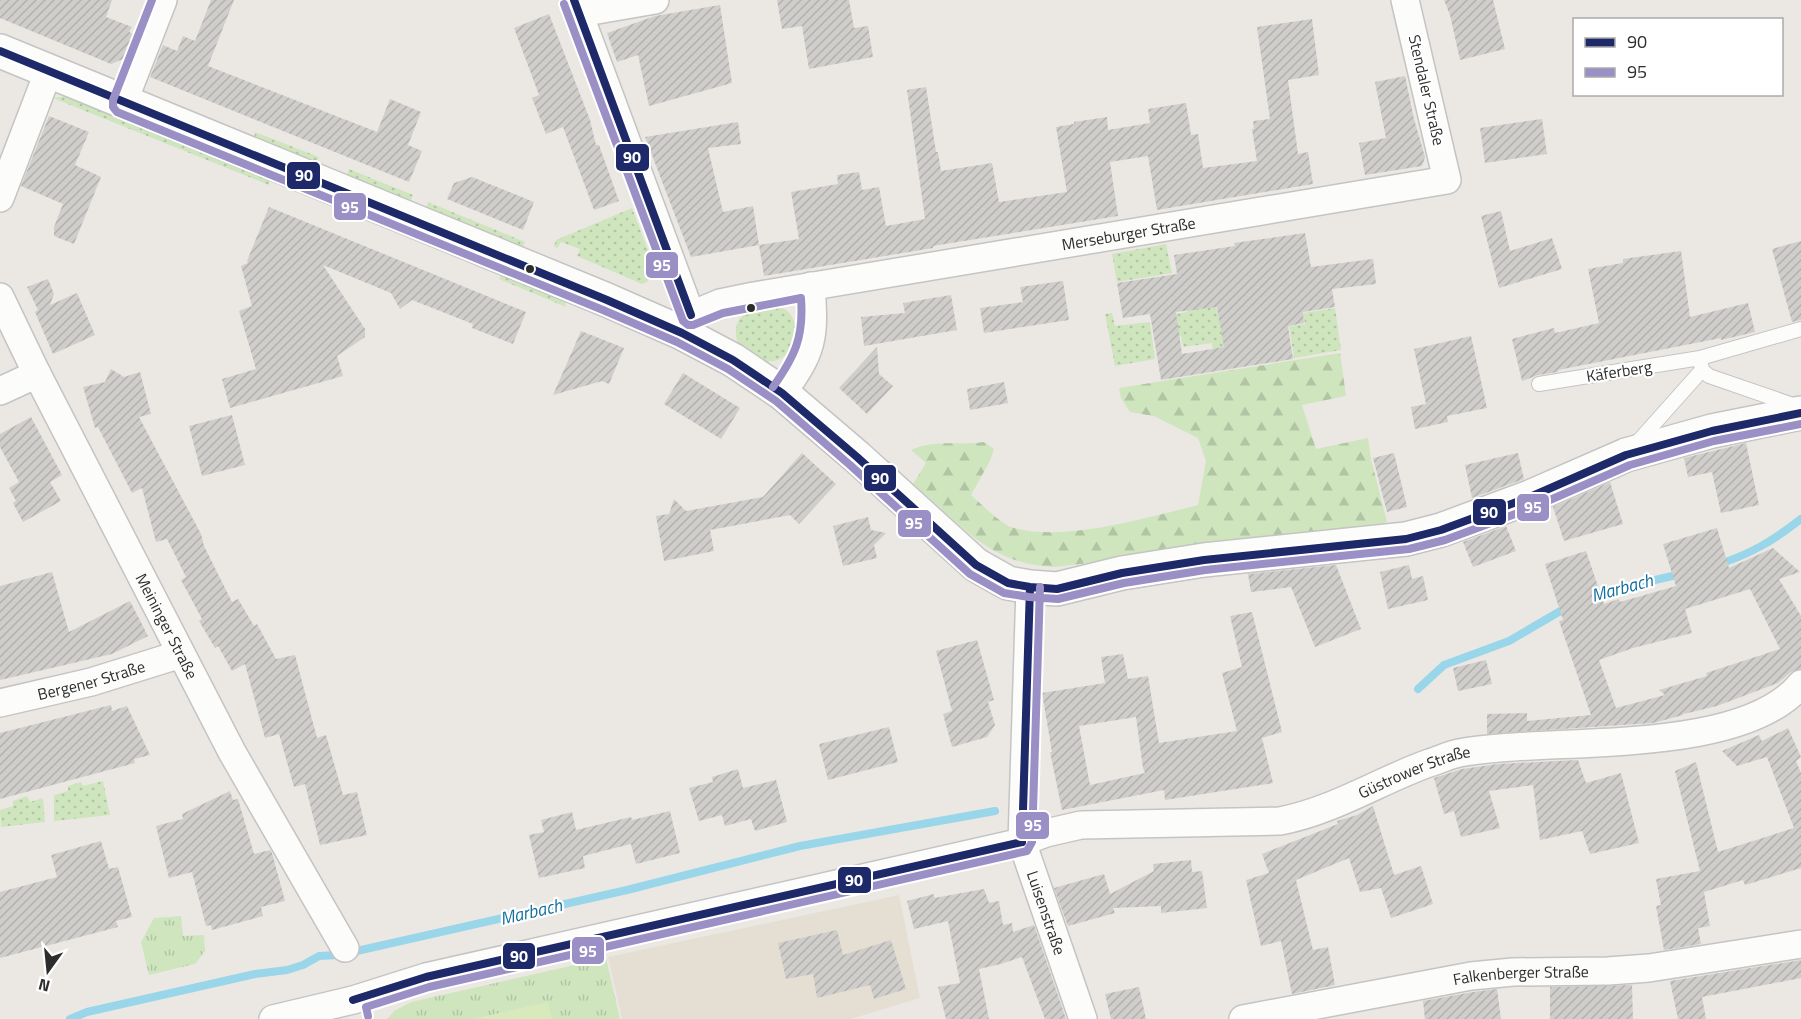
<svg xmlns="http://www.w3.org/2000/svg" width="1801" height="1019" font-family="'Titillium Web',sans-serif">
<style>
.education{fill:#e5dfd3}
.grass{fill:url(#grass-dots)}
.forest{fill:url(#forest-firs)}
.park{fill:url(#park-tufts)}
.pitch{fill:#d8e9bc}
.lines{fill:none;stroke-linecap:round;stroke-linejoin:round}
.stream{stroke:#9ad6ea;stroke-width:8}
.building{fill:url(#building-hatch);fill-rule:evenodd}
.service-casing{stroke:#c5c4c4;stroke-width:16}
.minor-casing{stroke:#c5c4c4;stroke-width:30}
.tertiary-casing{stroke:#c5c4c4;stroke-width:36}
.service{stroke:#fcfcfb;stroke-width:14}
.minor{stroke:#fcfcfb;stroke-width:27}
.tertiary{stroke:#fcfcfb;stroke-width:33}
.bus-1-casing{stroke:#fff;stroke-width:12}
.bus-2-casing{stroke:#fff;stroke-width:12}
.bus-1{stroke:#1d2968;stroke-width:8}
.bus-2{stroke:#9b90c5;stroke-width:8}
.bus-dot{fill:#2d2d2d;stroke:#fff;stroke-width:2}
.labels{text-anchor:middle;stroke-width:4.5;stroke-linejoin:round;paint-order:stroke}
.street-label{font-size:16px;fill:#2d2d2d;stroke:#fff}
.water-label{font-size:18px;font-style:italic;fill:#106f9f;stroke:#fff}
.line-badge{stroke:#fff;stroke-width:2}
.badge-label{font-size:16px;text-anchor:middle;font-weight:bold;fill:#fff}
</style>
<defs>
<pattern id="grass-dots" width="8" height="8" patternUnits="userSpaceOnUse" patternTransform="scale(1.5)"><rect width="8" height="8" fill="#cee5be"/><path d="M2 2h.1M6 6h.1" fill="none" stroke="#b1c5a4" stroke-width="1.8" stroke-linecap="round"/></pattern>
<pattern id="forest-firs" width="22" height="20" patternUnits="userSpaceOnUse" patternTransform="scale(1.5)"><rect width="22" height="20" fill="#cee5be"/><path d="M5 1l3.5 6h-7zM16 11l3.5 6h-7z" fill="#b1c5a4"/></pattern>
<pattern id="park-tufts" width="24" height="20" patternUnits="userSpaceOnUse" patternTransform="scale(1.5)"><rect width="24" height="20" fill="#cee5be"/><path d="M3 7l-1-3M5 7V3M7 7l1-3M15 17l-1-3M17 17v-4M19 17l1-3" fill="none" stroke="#b1c5a4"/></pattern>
<pattern id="building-hatch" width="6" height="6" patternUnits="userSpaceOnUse" patternTransform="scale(1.5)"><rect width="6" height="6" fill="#d0cecb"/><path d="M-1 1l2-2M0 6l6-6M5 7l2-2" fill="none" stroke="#b3b1af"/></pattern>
</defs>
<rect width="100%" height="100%" fill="#ebe8e4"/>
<path class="education" d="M899,895L920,998L851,1019H622L608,957Z"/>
<path class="grass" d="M66,96L270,179L269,185L53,98Z
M255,132L319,157L315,166L254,140Z
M349,169L413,195L410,203L346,178Z
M428,202L525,242L522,249L425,211Z
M632,208L654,266C654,275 651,281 642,284L577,256L580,249L561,242L557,248L554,246L556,240Z
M1166,244L1172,273L1117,282L1112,254Z
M502,272L564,297L566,307L499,279Z
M1212,287L1218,314L1236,311L1245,365L1216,369L1212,343L1183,347L1181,336L1156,340L1174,314L1187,312L1186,290Z
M773,305C811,311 797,366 766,361C757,360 748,353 740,349C727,318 746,309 773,305Z
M1335,308L1341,350L1294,358L1289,326L1305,324L1303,313Z
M1112,313L1115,326L1150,322L1155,359L1115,366L1105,314Z
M103,781L110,815L54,821V795L68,791V786L81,782L83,786Z
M27,796L30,802L43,798L45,822L1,827L0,810L13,806V801Z"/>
<path class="forest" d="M1340,353L1346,396L1302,405L1316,449L1368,438L1371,459L1387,522L1370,529L1055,567C989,565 960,523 913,484L926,463L911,450C936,439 958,446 984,442L994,449L990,461L971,495C981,504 1000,523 1011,527C1063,543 1145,518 1198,505L1206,461L1198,438L1154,416L1130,412L1121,398L1119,388Z"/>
<path class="park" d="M181,916L183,936L204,935L205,951L195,964L149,975L141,942L154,918Z
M606,958L620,1019H387L394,1011L411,1002Z"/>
<path class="pitch" d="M548,1002L552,1019H473Z"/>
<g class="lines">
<path class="stream" d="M1719,564C1751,554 1774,540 1801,519
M1590,595L1681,574
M1418,689L1444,665L1509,641L1569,606
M70,1019L87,1012L255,974L287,970L303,965L319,956L339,955L627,890L800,846L995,811"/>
</g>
<path class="building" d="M0,0H112L106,17L132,27L129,32L133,34L123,59L111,64L0,18Z
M211,0H234L208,66L377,132L390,99L421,112L408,145L422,151L409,182L150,77L163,45L177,51L183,36L195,41Z
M777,0H849L854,28L868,26L873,57L809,69L802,26L782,29Z
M1444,0H1493L1505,49L1460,60L1450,15Z
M720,5L732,83L649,106L638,55L617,62L607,33L655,16Z
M549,14L590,120L596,145H599L619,201L594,210L563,127L546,134L532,98L539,95L514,28Z
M1312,19L1319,75L1288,80L1298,154L1308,152L1313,184L1157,210L1148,156L1110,162L1118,216L933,246V248L764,276L759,245L799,239L791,192L838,184L837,175L859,172L862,190L879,187L886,226L925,219L907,90L926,87L936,152H938L941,171L992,163L999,202L1067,192L1056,127L1074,124V122L1107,117L1108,130L1150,123L1148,109L1186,103L1191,135L1198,134L1203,168L1257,161L1252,129H1254L1253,121L1270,119L1257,27Z
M1405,76L1414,119L1425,157L1422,166L1365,175L1359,143L1386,138L1375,82Z
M49,116L89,132L75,165L101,177L74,244L54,236V227L63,204L21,186Z
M1542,119L1547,154L1485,163L1480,128Z
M738,122L741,144L708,148L723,212L753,206L759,245L691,257L645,137Z
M472,177L534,202L523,230L447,199L454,183Z
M269,207L526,312L513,344L472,328L473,324L412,300L400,309L391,293L323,265L365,329V337L337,356L343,376L230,408L222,379L256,369L239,311L252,306L241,266L248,263L247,261Z
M1501,211L1510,251L1552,238L1562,269L1499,288L1481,216Z
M1305,233L1311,267L1373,259L1376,284L1332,289L1335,307L1303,312L1304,323L1288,326L1293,359L1161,380L1150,314L1123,318L1117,283L1177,274L1174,255L1235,246L1234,243ZM1217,307L1224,347L1182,354L1176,312Z
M1801,241V320L1792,322L1772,249Z
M1681,251L1690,317L1748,303L1755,332L1721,340V338L1558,370V372L1538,375L1522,381L1512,339L1554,328L1555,333L1599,323L1588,269L1623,263V259Z
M48,279L54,294L50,305L77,293L95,335L53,354L35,312L38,310L27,287Z
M1063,281L1069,320L984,333L980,308L1023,302L1020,287Z
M951,295L957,330L864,346L861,317L905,313L903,303Z
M581,331L624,348L609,384L602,381L553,395Z
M1471,336L1487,408L1447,416L1448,422L1415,429L1411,407L1426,404L1414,349Z
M877,347L879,374L893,386L867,414L839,388Z
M111,369L124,377L140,372L151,414L139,417L201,534L204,546L232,602L238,599L254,626L257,624L276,659L295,655L317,738L326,735L343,795L357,792L367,835L320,845L305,784L294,787L279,734L265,738L245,664L232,671L218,646L215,648L199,621L202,619L181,580L186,577L167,539L156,542L142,488L132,493L98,427L95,428L83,387L105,382Z
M683,373L740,408L721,439L664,404Z
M1004,382L1008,403L970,410L967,389Z
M232,415L245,465L202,476L189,426Z
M31,417L62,475L50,482L61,501L23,522L13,503L16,501L9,488L19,482L0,447V434Z
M1746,443L1759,505L1721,513L1712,472L1688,477L1684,458Z
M802,453L836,484L799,524L790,515L710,530L714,551L664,561L656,516L669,514L674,499L686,511L763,497Z
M1394,453L1407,507L1387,512L1373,458Z
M1518,453L1524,479L1472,498L1465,465Z
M1610,482L1623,524L1564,541L1553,507Z
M868,517L871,530L886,533L874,545L877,558L843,566L833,526Z
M1506,526L1516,551L1473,567L1463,542Z
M1717,528L1729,568L1773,548L1800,572L1779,579L1801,616V669L1791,672L1778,683L1717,706L1684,714L1683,713V715L1653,723L1487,734V714L1527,713V721L1591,715L1559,621L1563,620L1545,564L1586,551L1604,604L1619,599L1620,602L1676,586L1663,544ZM1750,589L1780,649L1706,673L1707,676L1659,690L1665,695L1616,708L1599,660L1633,648L1692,633L1685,609Z
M1336,565L1361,629L1315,647L1291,587L1251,592L1248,574Z
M1409,565L1412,579L1423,576L1428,600L1388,609L1380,572Z
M52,572L69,632L130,601L148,636L112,654L0,680V586Z
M1252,612L1282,732L1262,738L1273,783L1165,800L1164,790L1062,810L1050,752H1052L1042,693L1105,683L1101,657L1123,654L1128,679L1148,676L1159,743L1237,731L1222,673L1242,667L1230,616ZM1136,717L1143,768L1145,773L1090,785L1079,726Z
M977,640L994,700L988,702L995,725L987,737L952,747L943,714L952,711L936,651Z
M1486,660L1492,684L1458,691L1453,668Z
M111,705L112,711L127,706L150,755L134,759L135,763L0,799V733Z
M889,727L898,762L828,780L819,744Z
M1788,728L1801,757L1796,761L1801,773V868L1745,885L1743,880L1704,892L1710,926L1698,928L1701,944L1664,950L1656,906L1661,905L1656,879L1700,871L1675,771L1696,762L1718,852L1794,828L1767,757L1737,766L1722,751L1759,735L1763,744L1762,741Z
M1578,760L1586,783L1621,773L1639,843L1590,854L1582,831L1540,840L1533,785L1489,791L1500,828L1461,837L1454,811L1444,814L1434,778L1462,769L1498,764Z
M738,769L743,788L776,780L787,822L755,831L751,819L725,826L722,815L699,821L689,788L713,782L712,777Z
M230,791L233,800L238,799L254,854L270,850L272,853L285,901L261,907L263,916L212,930L211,925L206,926L192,872L169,878L156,826L183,819L182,814Z
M1373,806L1394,875L1421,866L1433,904L1391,918L1381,888L1360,892L1349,858L1296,880L1313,950L1328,947L1335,985L1292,994L1281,941L1261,946L1246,880L1269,873L1262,854L1338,824L1337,821L1357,815Z
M670,811L680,853L636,864L631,844L583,856L585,868L539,878L529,835L544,832L541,820L572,812L576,830L631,817L632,820Z
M101,841L109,869L118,867L132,917L116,921L118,927L0,958V892L57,877L51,855Z
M1191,860L1192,872L1202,871L1207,908L1161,913V906L1113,908L1115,913L1068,926L1054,888L1104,874L1110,894L1154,871L1153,864Z
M984,889L989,903L999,901L1003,925L1012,923L1013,932L1034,925L1066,1019H1045L1022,957L1001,964L979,969L989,1019H946L938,987L960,983L948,921L914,929L907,901L934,894V898Z
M837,930L843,955L891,940L906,989L874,999L870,985L817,998L813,974L786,979L778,943Z
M1801,960V978L1702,997L1706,1019H1678L1670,981Z
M1632,985L1633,1019H1550V987Z
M1139,987L1146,1019H1111L1105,994Z
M1497,989L1501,1019H1425L1423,1001L1473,992Z"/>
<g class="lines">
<g class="service-casing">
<path id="service" d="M1702,370L1709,376L1796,406
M1539,384L1700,358L1801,329
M1636,444L1702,370L1700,358"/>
</g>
<g class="minor-casing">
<g id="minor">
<path d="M574,0L691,315"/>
<path d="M580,13L655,0"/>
<path d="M123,103L163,0"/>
<path d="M0,198L49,70"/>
<path id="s1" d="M0,297L37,374L232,752L345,948"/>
<path id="s2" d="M682,333L691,315L720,303L754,296L1447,180L1405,0"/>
<path d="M0,391L37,374"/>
<path d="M782,393C813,351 815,338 811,286"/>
<path id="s3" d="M1030,587L1022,842L1083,1019"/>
<path id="s4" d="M0,703L91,682L181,654"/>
<path id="s5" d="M273,1019L353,1000L426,977L1022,842L1046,833L1081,825L1280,821C1333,811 1379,781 1429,763C1439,760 1449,755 1459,753C1549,736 1740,758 1801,684"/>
<path id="s6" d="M1243,1019L1471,976L1513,972L1608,971L1649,968L1801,944"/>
</g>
</g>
<g class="tertiary-casing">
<path id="tertiary" d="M0,51L607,300L682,333L733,360L782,393L857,457L976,565L1008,583L1030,587L1057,589L1122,573L1204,560L1406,539L1441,530L1530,497L1626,455L1712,431L1801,413"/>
</g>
<use href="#service" class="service"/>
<use href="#minor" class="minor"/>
<use href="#tertiary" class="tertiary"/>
<g class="bus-1-casing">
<path id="bus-1" d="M574,0L691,315
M0,51L607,300L682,333L733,360L782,393L857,457L976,565L1008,583L1030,587L1057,589L1122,573L1204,560L1406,539L1441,530L1530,497L1626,455L1712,431L1801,413
M1022,842L1030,587
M353,1000L426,977L1022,842"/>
</g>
<g class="bus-2-casing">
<path id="bus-2" d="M152,0L113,100V107L117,112L603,310L677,342L728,369L776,401L850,465L970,574L1004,593L1029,597L1058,599L1124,583L1205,570L1409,549L1445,540L1534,507L1630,465L1714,441L1801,424
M564,4L683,321L688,325H693L723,313L801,298C804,337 795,356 773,387
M368,1016L366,1007L429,987L1027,851L1032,842L1040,587"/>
</g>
<use href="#bus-1" class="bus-1"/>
<use href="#bus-2" class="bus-2"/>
</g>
<g class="bus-dot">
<circle cx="530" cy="269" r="5"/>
<circle cx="751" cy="308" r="5"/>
</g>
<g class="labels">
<g class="street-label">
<text transform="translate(1427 90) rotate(77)" y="6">Stendaler Straße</text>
<text dy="6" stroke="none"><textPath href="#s2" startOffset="466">Merseburger Straße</textPath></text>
<text transform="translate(1619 371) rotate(-9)" y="6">Käferberg</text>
<text dy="6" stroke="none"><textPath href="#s1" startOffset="369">Meininger Straße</textPath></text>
<text dy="6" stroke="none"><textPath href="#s4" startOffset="94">Bergener Straße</textPath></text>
<text dy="6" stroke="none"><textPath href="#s5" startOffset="1174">Güstrower Straße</textPath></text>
<text dy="6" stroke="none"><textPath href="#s3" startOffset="330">Luisenstraße</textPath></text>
<text dy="6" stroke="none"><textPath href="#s6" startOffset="282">Falkenberger Straße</textPath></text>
</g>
<g class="water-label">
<text transform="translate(1622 588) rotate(-15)" y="6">Marbach</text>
<text transform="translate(531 912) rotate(-13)" y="6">Marbach</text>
</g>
</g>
<g class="line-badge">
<rect x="615" y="143" width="35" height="29" rx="6" fill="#1d2968"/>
<rect x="286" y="161" width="35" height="29" rx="6" fill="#1d2968"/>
<rect x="333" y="192" width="34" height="29" rx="6" fill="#9b90c5"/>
<rect x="645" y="251" width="34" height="28" rx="6" fill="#9b90c5"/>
<rect x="863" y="464" width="34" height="28" rx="6" fill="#1d2968"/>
<rect x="1516" y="493" width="34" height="29" rx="6" fill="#9b90c5"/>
<rect x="1472" y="498" width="35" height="28" rx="6" fill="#1d2968"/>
<rect x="897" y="509" width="35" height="29" rx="6" fill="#9b90c5"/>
<rect x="1015" y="811" width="35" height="29" rx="6" fill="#9b90c5"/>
<rect x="837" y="866" width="35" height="28" rx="6" fill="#1d2968"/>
<rect x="571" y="936" width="34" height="29" rx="6" fill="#9b90c5"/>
<rect x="502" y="942" width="34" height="28" rx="6" fill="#1d2968"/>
</g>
<g class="badge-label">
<text x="632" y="163">90</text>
<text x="304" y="181">90</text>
<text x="350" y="213">95</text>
<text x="662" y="271">95</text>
<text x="880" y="484">90</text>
<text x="1533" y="513">95</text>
<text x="1489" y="518">90</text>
<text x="914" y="529">95</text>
<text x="1033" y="831">95</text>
<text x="854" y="886">90</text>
<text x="588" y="957">95</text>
<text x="519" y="962">90</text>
</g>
<rect x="1573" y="18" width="210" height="78" fill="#ffffff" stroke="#ababab" stroke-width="1.5"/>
<rect x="1585" y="38" width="30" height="9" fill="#1d2968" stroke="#ababab" stroke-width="1.5"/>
<text x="1627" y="48" font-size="18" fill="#2d2d2d">90</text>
<rect x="1585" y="68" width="30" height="9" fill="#9b90c5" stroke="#ababab" stroke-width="1.5"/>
<text x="1627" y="78" font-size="18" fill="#2d2d2d">95</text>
<g transform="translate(48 971) rotate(195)" stroke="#ffffff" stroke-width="4.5" paint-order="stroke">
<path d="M0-4.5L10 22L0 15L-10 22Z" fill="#2d2d2d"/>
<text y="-9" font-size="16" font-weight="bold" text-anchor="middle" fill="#2d2d2d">N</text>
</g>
</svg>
